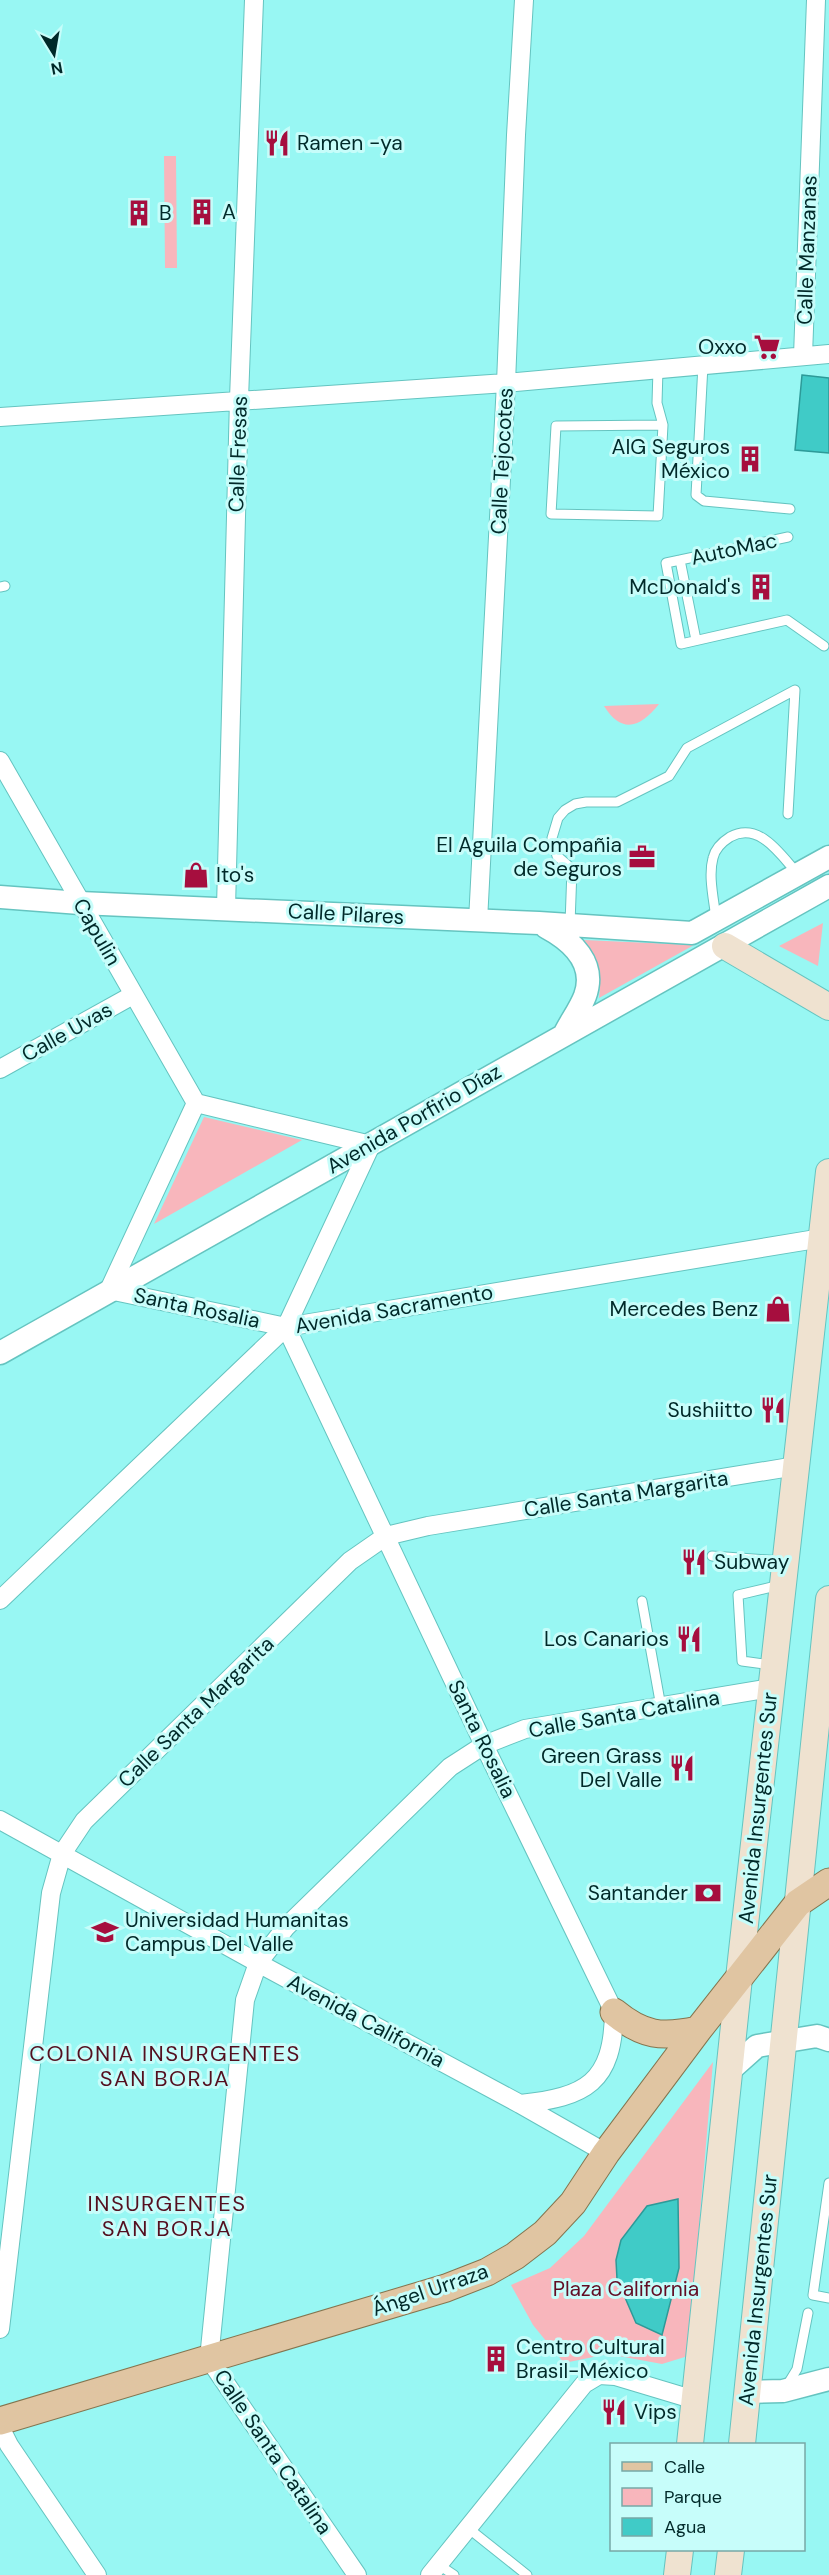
<svg xmlns="http://www.w3.org/2000/svg" width="829" height="2575" font-family="'DM Sans',sans-serif">
<style>
.green{fill:#f8b6bc}
.water{fill:#40cbc7;stroke:#2d9a98;stroke-width:1.5}
.lines{fill:none;stroke-linecap:round;stroke-linejoin:round}
.service-casing{stroke:#65c4c0;stroke-width:11}
.minor-casing{stroke:#65c4c0;stroke-width:20}
.tertiary-casing{stroke:#65c4c0;stroke-width:25}
.secondary-casing{stroke:#65c4c0;stroke-width:28}
.primary-casing{stroke:#84754f;stroke-width:29}
.service{stroke:#fff;stroke-width:9}
.minor{stroke:#fff;stroke-width:18}
.tertiary{stroke:#fff;stroke-width:22}
.secondary{stroke:#efe2d0;stroke-width:26}
.primary{stroke:#e0c5a2;stroke-width:27}
.labels{text-anchor:middle;stroke-width:6;stroke-linejoin:round;paint-order:stroke}
.poi-label{font-size:21px;fill:#002929;stroke:#c7fdfa;text-anchor:end}
.street-label{font-size:21px;fill:#002929;stroke:#c7fdfa}
.park-label{font-size:21px;fill:#620d24;stroke:#c7fdfa}
.neighbourhood-label{font-size:22px;letter-spacing:1.5px;fill:#540f1f;stroke:#c7fdfa}
</style>
<rect width="100%" height="100%" fill="#98f7f3"/>
<path class="green" d="M164,156H176L177,268H165Z
M659,704C641,727 622,735 604,706Z
M823,923L818,966L779,946Z
M584,940L694,945L599,998C602,975 598,959 584,940Z
M204,1117L302,1140L154,1224Z
M713,2062L688,2356L662,2364L608,2354L564,2363L533,2325L511,2285L550,2268L584,2236Z"/>
<path class="water" d="M802,375L829,378V453L795,450Z
M678,2199L679,2268L662,2335L636,2323L617,2279L616,2260L621,2240L647,2206Z"/>
<g class="lines">
<g class="service-casing">
<path id="service" d="M703,365L696,495L704,501L790,509
M658,369L657,403L663,425L658,516L551,514L556,426L663,425
M788,537L666,563L681,644L787,620L824,646
M680,560L696,640
M0,587L5,586
M716,919C714,900 708,876 713,858C715,849 722,842 730,837C759,821 780,854 797,873
M570,924L572,869L557,856L552,838L558,818L565,810L575,804L586,802H617L669,776L687,748L795,690L788,814
M712,1556L783,1561
M642,1601L661,1707
M771,1665L742,1661L738,1595L780,1585
M829,2183L813,2295L829,2298
M786,2387L797,2369L808,2313
M468,2528L527,2575
M439,2565L454,2575"/>
</g>
<g class="minor-casing">
<path id="minor" d="M803,356L816,0
M0,417L506,383L829,354
M0,761L196,1103L371,1145L286,1327
M226,908L239,399L254,0
M478,921L506,383L516,135L524,0
M0,1069L133,995
M196,1103L109,1290L286,1327
M286,1327L484,1745L614,2012C613,2083 586,2097 520,2104
M0,1600L286,1327L822,1238
M0,1820L258,1963L520,2104L606,2153
M0,2329L51,1893L62,1854L84,1821L350,1561L386,1536L428,1526L796,1466
M0,2427L9,2445L97,2575
M357,2575L209,2359L245,2000L258,1963L286,1927L450,1767L484,1745L525,1729L771,1688
M430,2575L584,2384L599,2375L615,2376L695,2400"/>
</g>
<g class="tertiary-casing">
<path id="tertiary" d="M0,897L80,903L539,923L692,933L829,857
M546,927C572,941 597,963 585,996C580,1009 571,1021 565,1033
M0,1353L829,886
M729,2071L757,2046L817,2036L829,2040
M747,2392L783,2391L829,2379"/>
</g>
<g class="secondary-casing">
<path id="secondary" d="M725,946L829,1007
M690,2444L739,1978L829,1172
M742,2444L829,1599
M677,2575L680,2550
M728,2575L731,2550"/>
</g>
<g class="primary-casing">
<path id="primary" d="M614,2012C643,2036 662,2038 698,2030
M0,2421L446,2288L487,2272L515,2256L545,2233L573,2203L606,2153L698,2030L798,1903L829,1882"/>
</g>
<use href="#service" class="service"/>
<use href="#minor" class="minor"/>
<use href="#tertiary" class="tertiary"/>
<use href="#secondary" class="secondary"/>
<use href="#primary" class="primary"/>
</g>
<defs>
<g id="restaurant-bare" transform="scale(2.07)"><path d="M-5-6h1v4h1v-4h1v4h1v-4h1v5L-1.5 .5V6h-2V.5L-5-1ZM5-6V6H3V1.5H1.5Q1.5-4 5-6Z" fill="#a60e3e" stroke="#c7fdfa" stroke-width="2.5" paint-order="stroke"/></g>
<g id="building-bare" transform="scale(2.07)"><path d="M-4-6H4V6H1V3H-1V6H-4ZM-2.5-4.3h1.7v1.8h-1.7ZM.8-4.3h1.7v1.8H.8ZM-2.5-1h1.7V.8h-1.7ZM.8-1h1.7V.8H.8Z" fill="#a60e3e" stroke="#c7fdfa" stroke-width="2.5" paint-order="stroke"/></g>
<g id="supermarket-bare" transform="scale(2.07)"><path d="M-6-5.5h2.5l.6 2H6L4.5 2H-2.5L-4.4-4H-6ZM-1.5 3.2a1.3 1.3 0 1 0 .1 0ZM3 3.2a1.3 1.3 0 1 0 .1 0Z" fill="#a60e3e" stroke="#c7fdfa" stroke-width="2.5" paint-order="stroke"/></g>
<g id="office-bare" transform="scale(2.07)"><path d="M-6-3h4V-5.5h4V-3h4V5H-6ZM-1-4.5V-3h2v-1.5ZM-6 0V1H6V0Z" fill="#a60e3e" stroke="#c7fdfa" stroke-width="2.5" paint-order="stroke"/></g>
<g id="shop-bare" transform="scale(2.07)"><path d="M-5-2.5h2.3a2.7 3.5 0 0 1 5.4 0H5L5.5 6h-11ZM-1.5-2.5h3a1.5 2.3 0 0 0-3 0Z" fill="#a60e3e" stroke="#c7fdfa" stroke-width="2.5" paint-order="stroke"/></g>
<g id="bank-bare" transform="scale(2.07)"><path d="M-6-4H6V4H-6ZM0-2.3a2.3 2.3 0 1 0 0 4.6a2.3 2.3 0 1 0 0-4.6Z" fill="#a60e3e" stroke="#c7fdfa" stroke-width="2.5" paint-order="stroke"/></g>
<g id="university-bare" transform="scale(2.07)"><path d="M0-5L7-2L0 1L-7-2ZM-4 1L0 2.5L4 1V4Q0 6-4 4Z" fill="#a60e3e" stroke="#c7fdfa" stroke-width="2.5" paint-order="stroke"/></g>
</defs>
<g fill-rule="evenodd">
<use href="#restaurant-bare" x="277" y="143"/>
<use href="#building-bare" x="202" y="212"/>
<use href="#building-bare" x="139" y="213"/>
<use href="#supermarket-bare" x="767" y="347"/>
<use href="#building-bare" x="750" y="459"/>
<use href="#building-bare" x="761" y="587"/>
<use href="#office-bare" x="642" y="857"/>
<use href="#shop-bare" x="196" y="875"/>
<use href="#shop-bare" x="778" y="1309"/>
<use href="#restaurant-bare" x="773" y="1410"/>
<use href="#restaurant-bare" x="694" y="1562"/>
<use href="#restaurant-bare" x="689" y="1639"/>
<use href="#restaurant-bare" x="682" y="1768"/>
<use href="#bank-bare" x="708" y="1893"/>
<use href="#university-bare" x="105" y="1932"/>
<use href="#building-bare" x="496" y="2359"/>
<use href="#restaurant-bare" x="614" y="2412"/>
</g>
<g class="labels">
<g class="poi-label">
<text x="297" y="150" text-anchor="start">Ramen -ya</text>
<text x="222" y="219" text-anchor="start">A</text>
<text x="159" y="220" text-anchor="start">B</text>
<text x="747" y="354">Oxxo</text>
<text x="730" y="454">AIG Seguros<tspan x="730" dy="24">México</tspan></text>
<text x="741" y="594">McDonald's</text>
<text x="622" y="852">El Aguila Compañia<tspan x="622" dy="24">de Seguros</tspan></text>
<text x="216" y="882" text-anchor="start">Ito's</text>
<text x="758" y="1316">Mercedes Benz</text>
<text x="753" y="1417">Sushiitto</text>
<text x="714" y="1569" text-anchor="start">Subway</text>
<text x="669" y="1646">Los Canarios</text>
<text x="662" y="1763">Green Grass<tspan x="662" dy="24">Del Valle</tspan></text>
<text x="688" y="1900">Santander</text>
<text x="125" y="1927" text-anchor="start">Universidad Humanitas<tspan x="125" dy="24">Campus Del Valle</tspan></text>
<text x="516" y="2354" text-anchor="start">Centro Cultural<tspan x="516" dy="24">Brasil-México</tspan></text>
<text x="634" y="2419" text-anchor="start">Vips</text>
</g>
<g class="street-label">
<text transform="translate(807 250) rotate(-88)" y="7">Calle Manzanas</text>
<text transform="translate(238 454) rotate(-88)" y="7">Calle Fresas</text>
<text transform="translate(502 461) rotate(-87)" y="7">Calle Tejocotes</text>
<text transform="translate(734 549) rotate(-12)" y="7">AutoMac</text>
<text transform="translate(346 914) rotate(3)" y="7">Calle Pilares</text>
<text transform="translate(97 932) rotate(60)" y="7">Capulin</text>
<text transform="translate(67 1032) rotate(-29)" y="7">Calle Uvas</text>
<text transform="translate(414 1119) rotate(-30)" y="7">Avenida Porfirio Díaz</text>
<text transform="translate(197 1308) rotate(12)" y="7">Santa Rosalia</text>
<text transform="translate(394 1309) rotate(-10)" y="7">Avenida Sacramento</text>
<text transform="translate(626 1494) rotate(-9)" y="7">Calle Santa Margarita</text>
<text transform="translate(196 1712) rotate(-44)" y="7">Calle Santa Margarita</text>
<text transform="translate(624 1714) rotate(-10)" y="7">Calle Santa Catalina</text>
<text transform="translate(482 1739) rotate(64)" y="7">Santa Rosalia</text>
<text transform="translate(758 1808) rotate(-84)" y="7">Avenida Insurgentes Sur</text>
<text transform="translate(366 2021) rotate(28)" y="7">Avenida California</text>
<text transform="translate(430 2290) rotate(-19)" y="7">Ángel Urraza</text>
<text transform="translate(758 2290) rotate(-84)" y="7">Avenida Insurgentes Sur</text>
<text transform="translate(273 2452) rotate(56)" y="7">Calle Santa Catalina</text>
</g>
<g class="park-label">
<text x="626" y="2296">Plaza California</text>
</g>
<g class="neighbourhood-label">
<text x="165" y="2061">COLONIA INSURGENTES<tspan x="165" dy="25">SAN BORJA</tspan></text>
<text x="167" y="2211">INSURGENTES<tspan x="167" dy="25">SAN BORJA</tspan></text>
</g>
</g>
<rect x="610" y="2443" width="195" height="108" fill="#c7fdfa" stroke="#77a8a6" stroke-width="1.5"/>
<rect x="622" y="2462" width="30" height="9" fill="#e0c5a2" stroke="#77a8a6" stroke-width="1.5"/>
<text x="664" y="2473" font-size="18" fill="#002929">Calle</text>
<rect x="622" y="2488" width="30" height="18" fill="#f8b6bc" stroke="#77a8a6" stroke-width="1.5"/>
<text x="664" y="2503" font-size="18" fill="#002929">Parque</text>
<rect x="622" y="2518" width="30" height="18" fill="#40cbc7" stroke="#77a8a6" stroke-width="1.5"/>
<text x="664" y="2533" font-size="18" fill="#002929">Agua</text>
<g transform="translate(54 54) rotate(169)" stroke="#c7fdfa" stroke-width="4.5" paint-order="stroke">
<path d="M0-4.5L10 22L0 15L-10 22Z" fill="#002929"/>
<text y="-9" font-size="16" font-weight="bold" text-anchor="middle" fill="#002929">N</text>
</g>
</svg>
